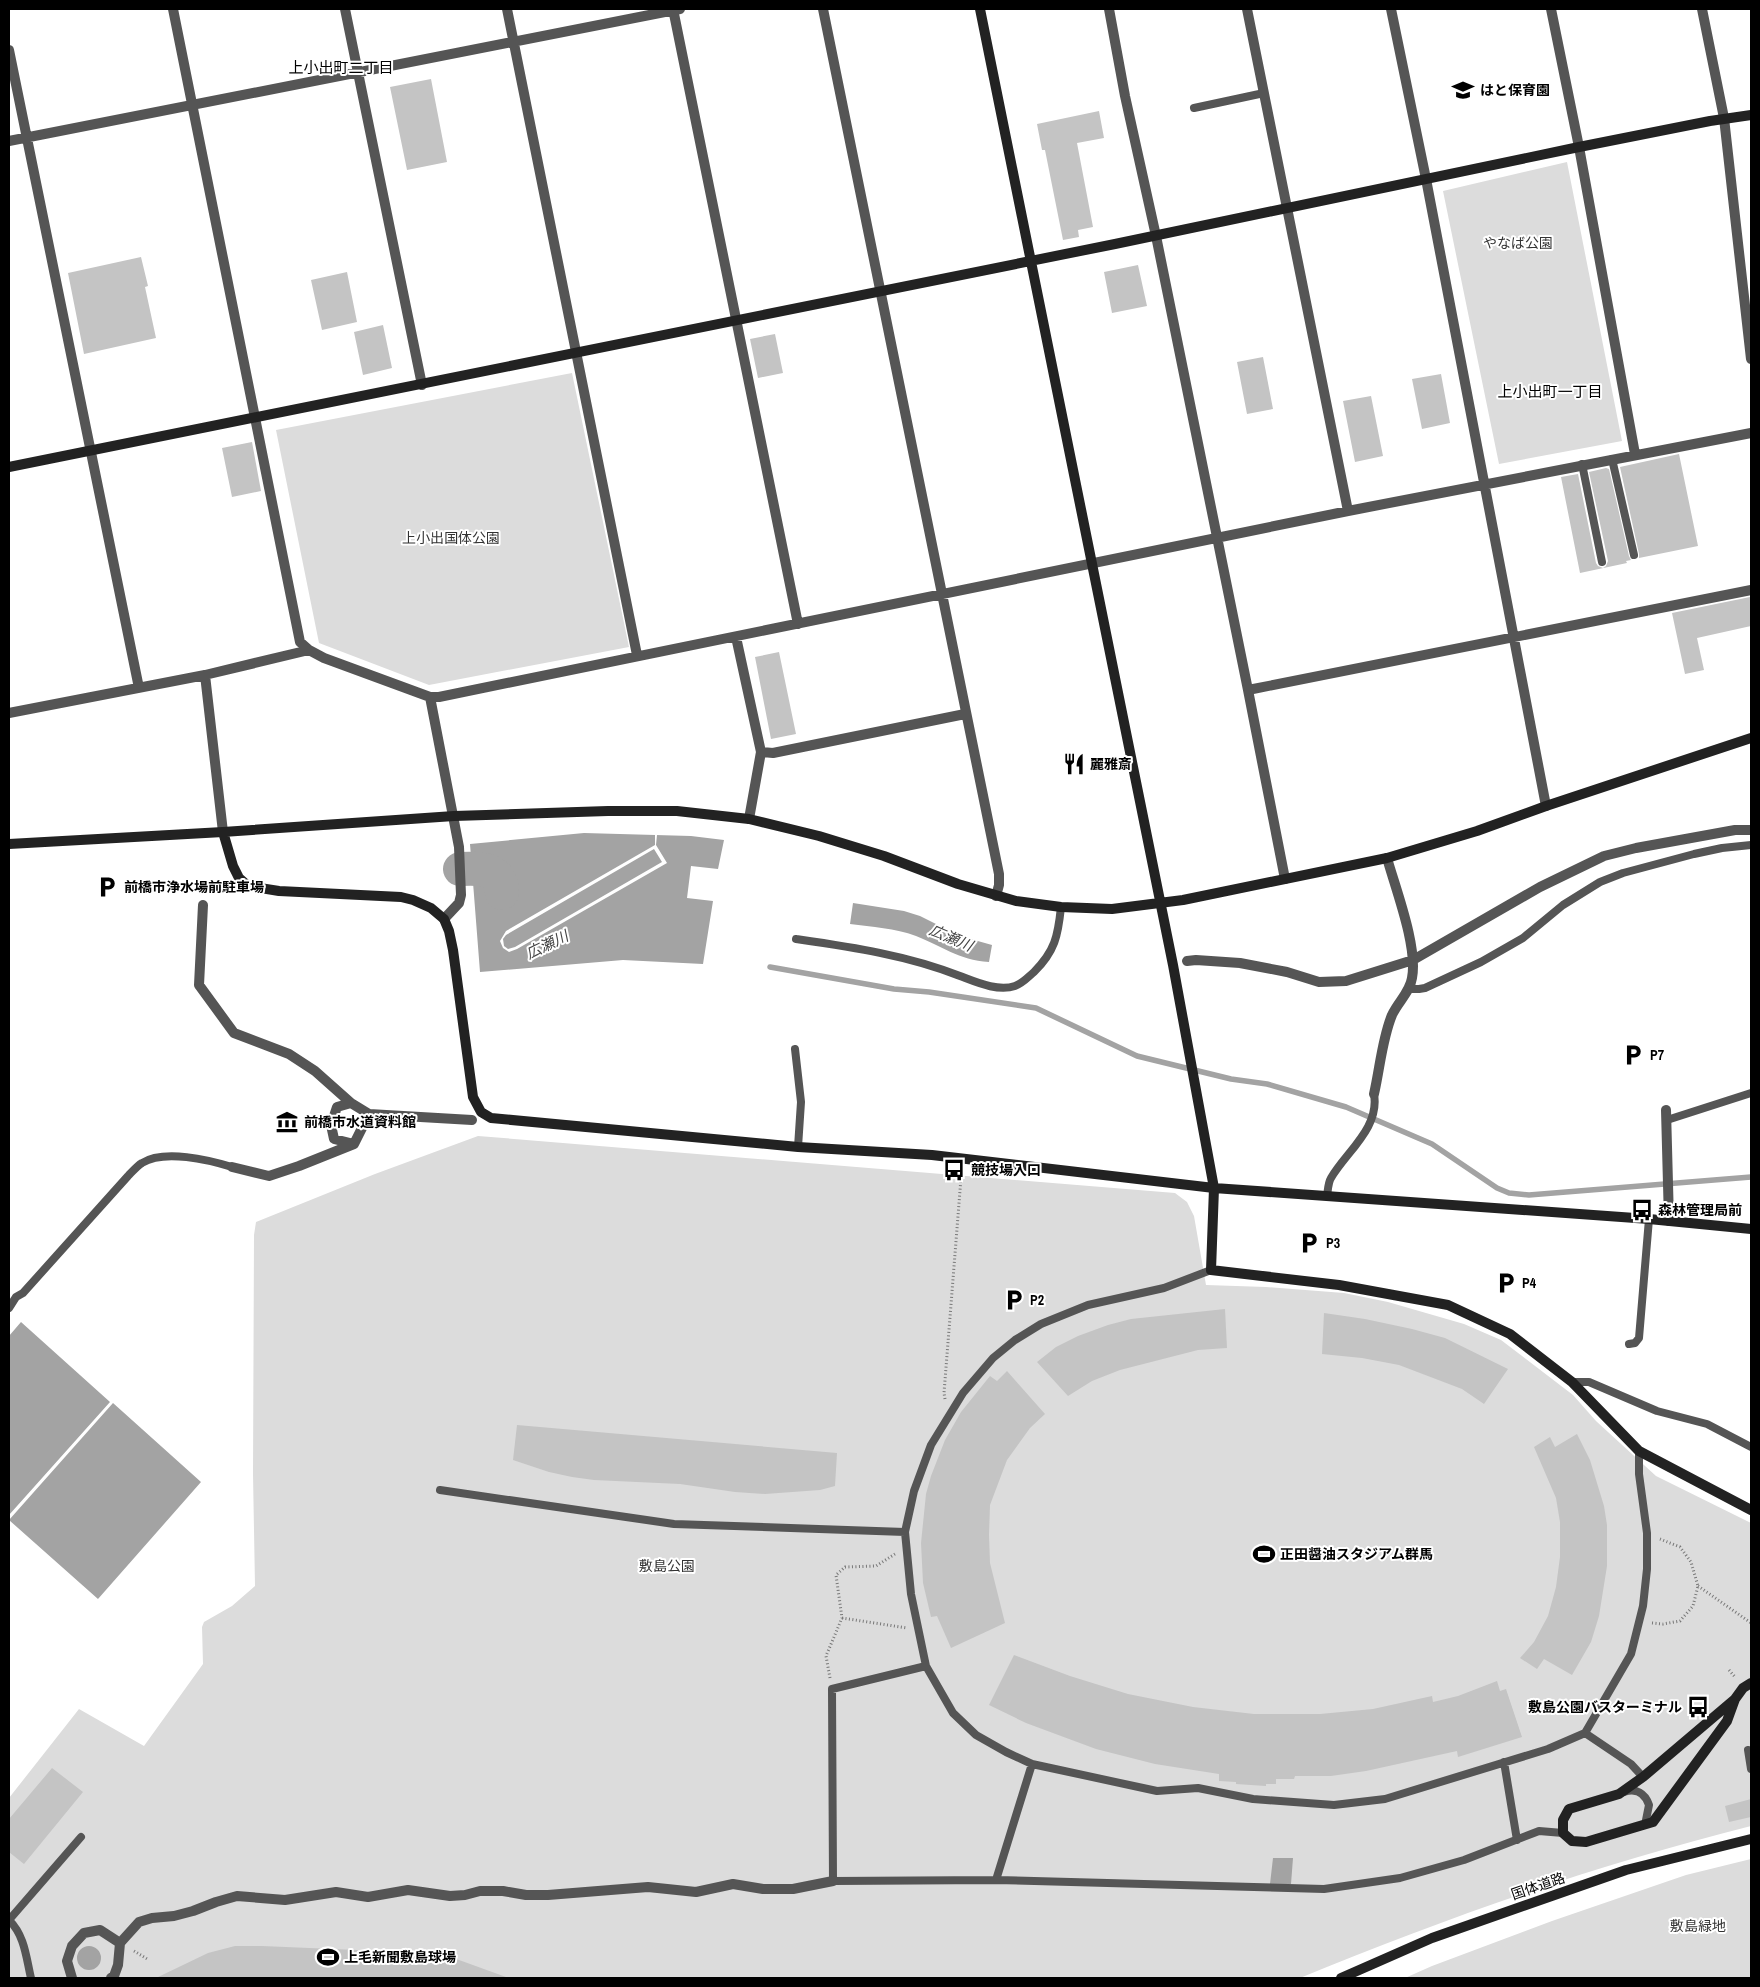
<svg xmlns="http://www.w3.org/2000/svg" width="1760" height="1987" font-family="'Archivo Narrow','Noto Sans JP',sans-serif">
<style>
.green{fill:#dcdcdc}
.water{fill:#a3a3a3}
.pier{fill:#fff;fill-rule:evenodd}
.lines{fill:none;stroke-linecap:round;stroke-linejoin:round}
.stream{stroke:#a3a3a3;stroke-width:5.5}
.river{stroke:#a3a3a3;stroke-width:34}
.building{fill:#c4c4c4}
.path{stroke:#777;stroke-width:3;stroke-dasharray:1 2.5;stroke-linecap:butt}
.lane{stroke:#555;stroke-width:8}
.street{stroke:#555;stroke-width:10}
.secondary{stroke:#222;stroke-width:10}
.labels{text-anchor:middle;stroke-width:4;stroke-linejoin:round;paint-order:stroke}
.poi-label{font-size:14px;font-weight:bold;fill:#000;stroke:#fff;text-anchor:start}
.park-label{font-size:14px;fill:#333;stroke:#fff}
.street-label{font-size:14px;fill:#000;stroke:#fff}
.neighbourhood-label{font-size:15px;fill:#000;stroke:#fff}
.water-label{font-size:15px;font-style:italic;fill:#444;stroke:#fff}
</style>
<rect width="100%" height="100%" fill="#fff"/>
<path class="green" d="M1567,162L1622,441L1499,464L1443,191Z
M572,373L629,647L429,685L319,643L276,430Z
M478,1136L1175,1193L1187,1202L1194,1216L1206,1285L1266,1287L1344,1293L1388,1302L1464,1324L1501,1340L1573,1395L1596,1421L1656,1476L1751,1523V1826C1596,1865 1448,1917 1300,1978H9V1798L79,1709L144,1746L203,1664L202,1627L204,1622L232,1606L255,1586L253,1474L254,1235L256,1222L375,1174Z
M1751,1859V1978H1405L1432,1966L1552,1921L1686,1875Z"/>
<path class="water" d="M584,833L691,836L724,840L718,869L691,866L687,898L713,901L703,964L623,960L480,972L470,844Z
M853,903L904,911L920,916L960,936L992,945L989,962C958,960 942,946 916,936C895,928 872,927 850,924Z
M21,1322L110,1402L9,1515V1336Z
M113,1403L201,1482L98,1599L9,1520Z
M1273,1858H1293L1291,1884H1270Z
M77 1958a12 12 0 1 1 24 0a12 12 0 1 1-24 0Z"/>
<path class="pier" d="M655,835H657L656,845L667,863L517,949L509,952L503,948L500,941L506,931L655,845ZM654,849L662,862L515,947L508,949L504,946L503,939L506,935Z"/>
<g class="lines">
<path class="stream" d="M770,967L894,989L929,992L1036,1008L1137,1056L1231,1079L1267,1084L1346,1107L1432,1144L1497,1188L1509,1193L1529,1195L1751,1177"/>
<path class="river" d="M460,869C479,868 502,867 502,893"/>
</g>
<path class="building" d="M431,79L447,162L407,170L390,87Z
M1099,111L1104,138L1077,143L1093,227L1078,230L1079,237L1063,240L1045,150H1042L1037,124Z
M141,257L148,286L145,287L156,338L84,354L68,273Z
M1138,265L1147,306L1112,313L1104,272Z
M347,272L357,322L322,330L311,280Z
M383,325L392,368L363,375L354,332Z
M775,334L783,373L758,378L750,339Z
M1263,357L1273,409L1247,414L1237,362Z
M1441,374L1450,423L1422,429L1412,379Z
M1371,396L1383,456L1355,462L1343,401Z
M252,442L261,491L232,497L222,448Z
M1679,454L1698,546L1639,558V554L1620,467Z
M1606,468L1609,469L1629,556L1631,560L1626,561L1627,563L1580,573L1561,477L1578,474L1596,563L1598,566L1603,568L1606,566L1608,561L1589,472Z
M1750,597L1751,626L1697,638L1704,670L1685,674L1672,613Z
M779,652L796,734L771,739L755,657Z
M1225,1309L1227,1348L1198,1350L1120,1370L1092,1381L1068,1396L1037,1362L1056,1347L1078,1336L1108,1325L1131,1319Z
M1324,1313L1365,1319L1412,1329L1445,1338L1508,1369L1484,1404L1462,1389L1399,1365L1362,1358L1322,1354Z
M1007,1371L1045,1414L1030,1428L1007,1460L990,1505L989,1535L990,1563L1005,1623L951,1648L937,1616L931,1617L923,1583L921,1543L926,1494L931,1476L945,1440L961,1412L990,1376L997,1381Z
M517,1425L837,1453L835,1486L820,1490L765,1494L735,1492L680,1484L594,1480L572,1477L549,1472L513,1460Z
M1577,1434L1590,1460L1604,1506L1607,1525V1566L1599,1616L1591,1642L1572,1675L1544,1659L1537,1669L1520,1658L1534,1642L1548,1616L1556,1587L1560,1557V1522L1556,1498L1534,1447L1550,1437L1555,1447Z
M1014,1655L1070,1676L1128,1694L1193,1707L1254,1714H1320L1373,1709L1432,1696L1433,1702L1458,1696L1497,1681L1500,1691L1506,1689L1522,1737L1458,1757L1457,1751L1366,1771L1331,1776H1295L1294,1779H1276V1784H1266V1786L1236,1784V1782L1219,1781V1774L1155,1764L1096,1749L1026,1723L989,1705Z
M52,1768L83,1792L24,1864L9,1852V1819Z
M1751,1799V1817L1729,1822L1725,1806Z
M235,1946H262L428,1953L448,1956L506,1977V1978H156L208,1953Z"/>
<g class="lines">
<path class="path" d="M945,1399L944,1393L961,1178
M1698,1586L1751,1623
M842,1618L907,1628
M1652,1623L1663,1624L1680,1621L1693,1606L1698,1586L1691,1562L1680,1547L1660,1539
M1729,1670L1735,1677
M830,1678L826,1656L842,1618L836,1575L845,1567L876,1566L895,1554
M134,1951L149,1960"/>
<path class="lane" d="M1194,108L1264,93
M1612,459L1634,555
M1582,464L1602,562
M796,939C851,947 907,955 960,976C976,982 998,992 1015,986C1023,983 1028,977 1034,972C1055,951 1058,936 1061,907
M1409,989H1419L1425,988L1481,962L1523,938L1563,905L1600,882L1623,873L1694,854L1722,848L1751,845
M795,1049L801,1102L798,1147
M1667,1120L1751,1093
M1327,1196C1328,1190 1328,1183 1331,1178C1346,1152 1380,1128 1374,1094
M1211,1270L1164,1288L1088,1305L1041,1324L1015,1340L993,1358L963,1393L931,1445L914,1491L905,1532L911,1594L926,1666L953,1713L976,1735L1006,1752L1032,1764L1157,1791L1198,1788L1253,1799L1334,1805L1385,1799L1548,1749L1585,1733L1631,1654L1643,1606L1647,1569V1533L1639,1474V1451
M9,1308L16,1297L23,1293L128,1176C132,1172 137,1166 142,1163C164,1149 209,1160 232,1167
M1629,1344L1635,1343L1639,1338L1649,1219
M1572,1382H1589L1657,1411L1707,1424L1751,1447
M440,1490L674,1524L905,1532
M926,1666L832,1689L833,1881L996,1880L1324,1889L1400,1878L1464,1860L1539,1831L1563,1833
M1585,1733L1631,1764L1643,1777
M1748,1750L1751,1769
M1504,1762L1517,1840
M1624,1792C1636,1788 1645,1793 1649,1805L1646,1820L1653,1822
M996,1880L1032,1764
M9,1920L81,1837
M9,1920C25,1936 26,1957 31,1978"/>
<path class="street" d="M173,9L300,642L309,650
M345,9L422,385
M507,9L637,655
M673,9L798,624
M823,9L999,874V885L996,896
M1109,9L1125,96L1156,236L1248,690
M1247,9L1348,511
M1391,9L1426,179L1546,806
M1551,9L1579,147L1635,454
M1702,9L1724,118L1751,359
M9,50L139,688
M9,141L680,9
M736,637L761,752L749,819
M205,675L223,832
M430,697L459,847L461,895L459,903L444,919
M9,713L205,675L309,650L324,658L430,697H439L1348,511L1751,433
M761,752L773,753L965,714
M1285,879L1248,690L1751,590
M203,905L199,985L234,1033L289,1054L315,1071L351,1103
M1187,961L1196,960L1240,963L1287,972L1319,982L1346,981L1413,960L1540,887L1604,856L1636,848L1735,830H1751
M1374,1094C1380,1068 1382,1039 1392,1015C1398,1002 1410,992 1412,978C1418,947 1396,890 1387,858
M1666,1110L1669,1221
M354,1144L334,1139L331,1125L337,1107L351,1103L369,1114
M232,1167L269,1176L299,1166L354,1144L369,1114L472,1120
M72,1978L67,1961L72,1946L84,1933L100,1930L120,1943
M111,1978L114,1976L118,1965L120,1943L139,1922L152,1918L174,1916L193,1911L216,1902L237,1896L285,1900L336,1892L368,1897L408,1890L450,1896L465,1895L480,1891H503L526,1895H548L648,1887L696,1892L733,1884L763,1889H793L833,1881"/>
<path class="secondary" d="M980,9L1173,965L1214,1188L1211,1270L1339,1285L1448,1305L1510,1334L1572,1382L1639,1451L1751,1510
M9,467L1115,244L1579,147L1710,121L1751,115
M223,832L233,866L239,878L248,886L279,891L401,897L413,900L431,908L444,919L449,931L453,950L473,1097L481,1112L491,1118L798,1147L932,1155L1214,1188L1649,1219L1751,1229
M9,844L223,832L454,816L608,811H677L749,819L819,836L884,856L958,884L1016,901L1061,907L1112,909L1183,900L1387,858L1477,831L1546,806L1751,738
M1735,1699L1727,1721L1653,1822L1586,1842L1572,1841L1563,1833V1820L1569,1809L1619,1794L1643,1777L1735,1699L1743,1688L1751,1683
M1341,1978L1432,1938L1626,1870L1751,1839"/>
</g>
<defs>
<g id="school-bare" transform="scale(1.725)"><path d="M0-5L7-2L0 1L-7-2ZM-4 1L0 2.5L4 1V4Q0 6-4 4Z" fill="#000" stroke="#fff" stroke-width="2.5" paint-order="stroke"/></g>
<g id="restaurant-bare" transform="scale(1.725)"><path d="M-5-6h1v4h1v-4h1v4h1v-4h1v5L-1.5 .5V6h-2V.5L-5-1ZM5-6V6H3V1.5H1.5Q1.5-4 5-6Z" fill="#000" stroke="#fff" stroke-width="2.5" paint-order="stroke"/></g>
<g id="parking-bare" transform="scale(1.725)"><path d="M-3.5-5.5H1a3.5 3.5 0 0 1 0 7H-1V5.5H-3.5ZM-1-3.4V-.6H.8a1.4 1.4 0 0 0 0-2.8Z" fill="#000" stroke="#fff" stroke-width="2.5" paint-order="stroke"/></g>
<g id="museum-bare" transform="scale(1.725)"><path d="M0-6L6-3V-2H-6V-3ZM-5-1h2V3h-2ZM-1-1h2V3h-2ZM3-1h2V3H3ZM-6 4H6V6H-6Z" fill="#000" stroke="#fff" stroke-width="2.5" paint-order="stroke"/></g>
<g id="bus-bare" transform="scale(1.725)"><path d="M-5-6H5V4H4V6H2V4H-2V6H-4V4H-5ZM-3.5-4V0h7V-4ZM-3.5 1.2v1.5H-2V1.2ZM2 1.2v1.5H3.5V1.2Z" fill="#000" stroke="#fff" stroke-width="2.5" paint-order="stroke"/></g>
<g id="stadium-bare" transform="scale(1.725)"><path d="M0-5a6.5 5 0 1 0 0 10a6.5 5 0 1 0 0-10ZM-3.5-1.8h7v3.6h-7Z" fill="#000" stroke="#fff" stroke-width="2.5" paint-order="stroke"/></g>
</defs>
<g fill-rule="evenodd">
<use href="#school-bare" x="1463" y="90"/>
<use href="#restaurant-bare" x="1074" y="764"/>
<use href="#parking-bare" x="107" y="887"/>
<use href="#parking-bare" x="1633" y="1055"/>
<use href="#museum-bare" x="287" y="1122"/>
<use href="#bus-bare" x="954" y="1170"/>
<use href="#bus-bare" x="1642" y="1210"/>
<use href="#parking-bare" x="1309" y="1243"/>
<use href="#parking-bare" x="1506" y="1283"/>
<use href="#parking-bare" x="1014" y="1300"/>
<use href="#stadium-bare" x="1264" y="1554"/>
<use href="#bus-bare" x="1698" y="1707"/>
<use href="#stadium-bare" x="328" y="1957"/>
</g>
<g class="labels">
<g class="poi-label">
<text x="1480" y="95">はと保育園</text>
<text x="1090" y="769">麗雅斎</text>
<text x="124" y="892">前橋市浄水場前駐車場</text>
<text x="1650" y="1060">P7</text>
<text x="304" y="1127">前橋市水道資料館</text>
<text x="971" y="1175">競技場入口</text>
<text x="1658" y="1215">森林管理局前</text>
<text x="1326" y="1248">P3</text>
<text x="1522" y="1288">P4</text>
<text x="1030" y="1305">P2</text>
<text x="1280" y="1559">正田醤油スタジアム群馬</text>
<text x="1682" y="1712" text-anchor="end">敷島公園バスターミナル</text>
<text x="344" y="1962">上毛新聞敷島球場</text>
</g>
<g class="park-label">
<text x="1518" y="248">やなば公園</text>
<text x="451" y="543">上小出国体公園</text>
<text x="667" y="1571">敷島公園</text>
<text x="1698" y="1931">敷島緑地</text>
</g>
<g class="street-label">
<text transform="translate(1538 1886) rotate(-19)" y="5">国体道路</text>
</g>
<g class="neighbourhood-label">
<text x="341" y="73">上小出町二丁目</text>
<text x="1550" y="397">上小出町一丁目</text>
</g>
<g class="water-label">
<text transform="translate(951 938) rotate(23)" y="5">広瀬川</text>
<text transform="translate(547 945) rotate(-26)" y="5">広瀬川</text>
</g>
</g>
<rect width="1760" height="1987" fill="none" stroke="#000000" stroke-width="20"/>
</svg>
